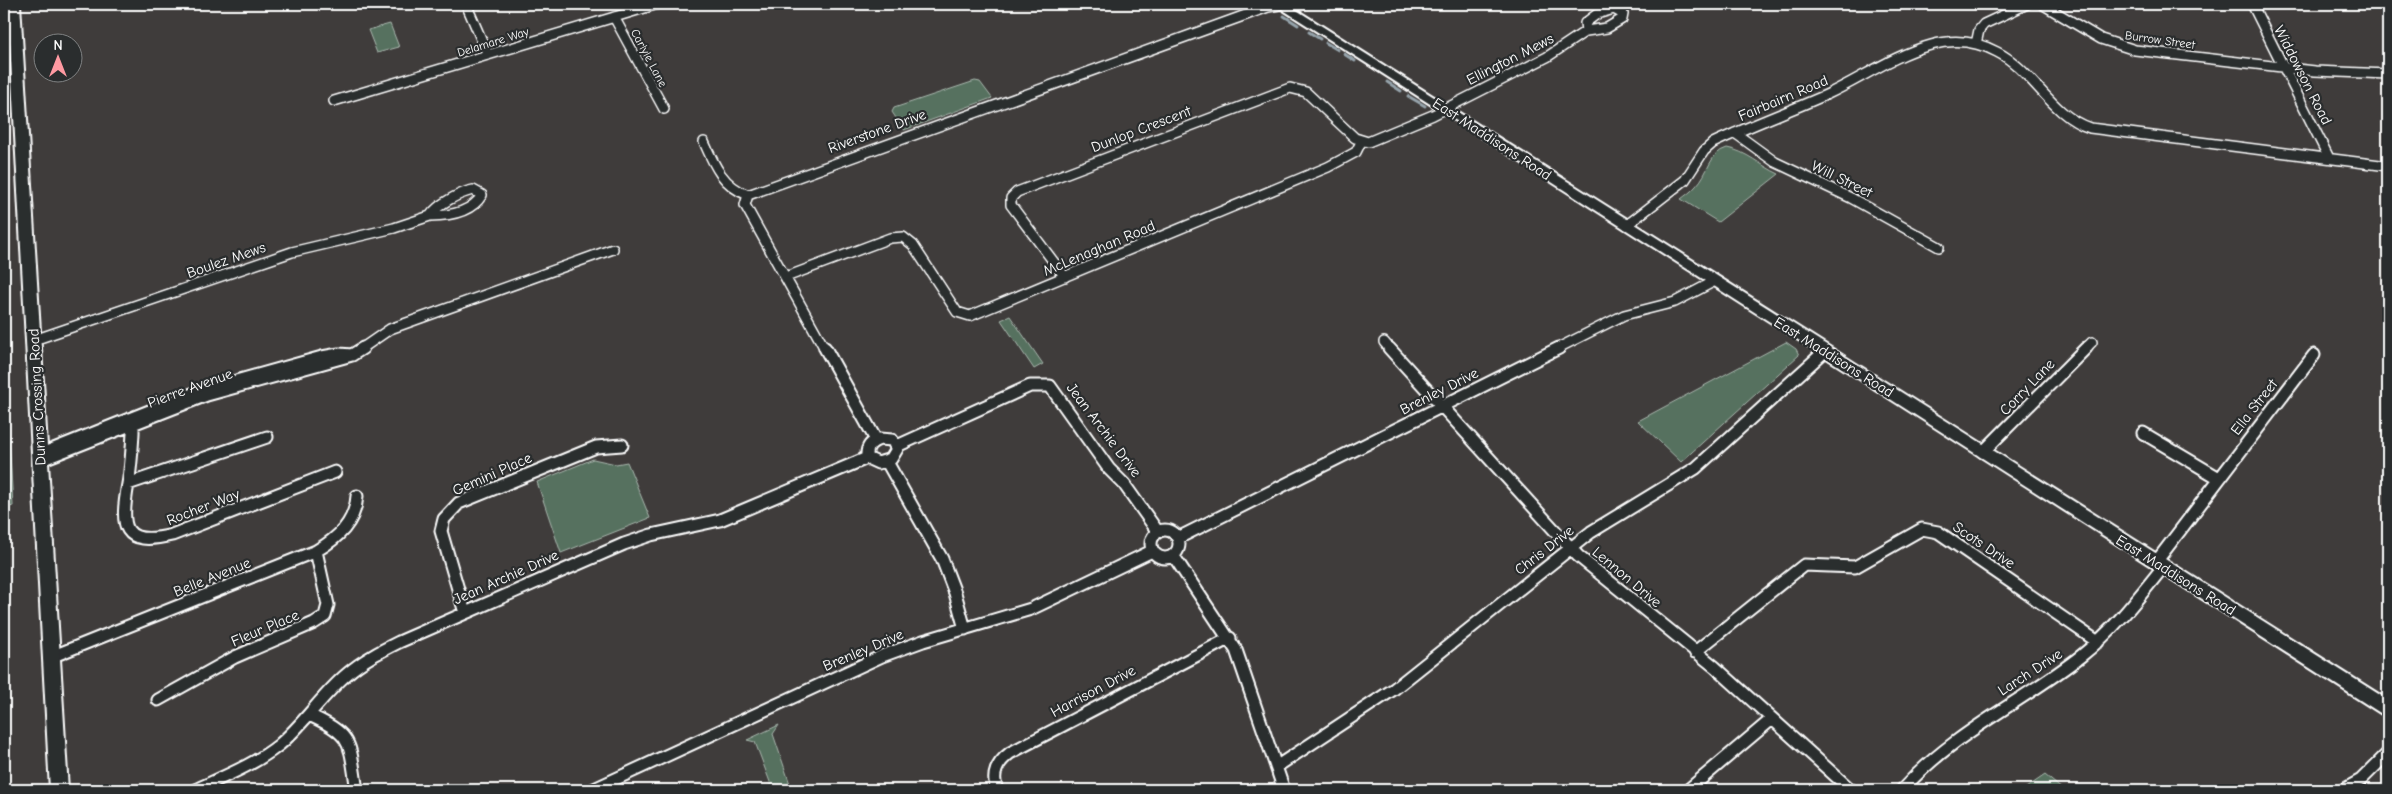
<svg xmlns="http://www.w3.org/2000/svg" width="2392" height="794" font-family="'Comic Neue',sans-serif">
<style>
.green{fill:#56715f;stroke:#aab8af}
.lines{fill:none;stroke-linecap:round;stroke-linejoin:round}
.stream{stroke:#96a4ac;stroke-width:3}
.street-far1-casing{stroke:#fff;stroke-width:12}
.street-casing{stroke:#fff;stroke-width:15}
.secondary-casing{stroke:#fff;stroke-width:4}
.street-far1{stroke:#2a2d2e;stroke-width:9}
.street{stroke:#2a2d2e;stroke-width:11}
.secondary{fill:#2a2d2e;fill-rule:evenodd}
.labels{text-anchor:middle;stroke-width:4.5;stroke-linejoin:round;paint-order:stroke}
.far-street-label{font-size:12px;fill:#fff;stroke:#2a2d2e}
.street-label{font-size:15px;fill:#fff;stroke:#2a2d2e}
</style>
<rect width="100%" height="100%" fill="#3f3c3b"/>
<filter id="ink" filterUnits="userSpaceOnUse"><feTurbulence type="fractalNoise" baseFrequency=".02" numOctaves="2"/><feDisplacementMap in="SourceGraphic" scale="10" xChannelSelector="R" yChannelSelector="G"/><feConvolveMatrix kernelMatrix="1 2 1 2 8 2 1 2 1" color-interpolation-filters="sRGB"/></filter>
<g filter="url(#ink)">
<path class="green" d="M390,24L399,47L377,53L368,30Z
M975,81L980,82L992,98L904,130L892,112L894,108Z
M1727,148C1746,151 1761,166 1779,174L1718,222L1681,199C1686,195 1692,191 1696,186C1709,173 1709,153 1727,148Z
M1010,316L1043,364L1034,369L1001,320Z
M1786,342L1796,349L1799,355L1681,462L1638,421Z
M4,348L13,506L4,509Z
M593,459L616,464L627,462L650,518L561,553L537,482Z
M779,725L773,734L792,790H773L755,742L747,740Z
M2045,775L2063,790H2023Z"/>
<g class="lines">
<path class="stream" d="M1284,16L1298,25
M1309,32L1320,39
M1326,43L1338,50
M1344,54L1355,61
M1387,82L1401,91
M1408,96L1425,106"/>
<g class="street-far1-casing">
<path id="street-far1" d="M466,4L488,55
M2042,4L2101,39L2135,50L2315,71L2388,74
M2252,4L2329,158
M1614,9L1623,14L1622,19L1607,28L1586,31L1585,23L1597,14Z
M614,17L664,109
M1976,44L1979,30L1984,24L2027,4
M334,101L658,4
M1735,133L1775,162L1851,198L1939,247
M704,142C714,165 723,186 748,195
M473,190L482,195C472,212 449,216 430,216C438,204 459,193 473,190Z
M1627,225L1685,180L1704,151L1713,143C1751,125 1790,111 1828,94C1862,78 1894,55 1931,45C1953,39 1976,41 1997,52C2033,70 2050,115 2090,128L2388,166
M786,277L890,238L903,237L913,245L957,312L970,316L1328,167L1356,152L1361,142
M1065,277L1011,205V198L1017,192L1290,88L1306,92L1355,138L1368,142L1433,115L1547,57L1586,31
M34,340L292,252L394,228L430,216
M1384,342L1390,349
M361,349L390,329L613,249
M825,349L745,205L748,195L1268,7L1284,4
M1556,349L1624,315L1675,302L1715,281
M2085,349L2092,342"/>
</g>
<g class="street-casing">
<path id="street" d="M825,348L876,440
M1389,348L1578,556L1715,667L1851,790
M352,355L363,348
M133,420V433C132,450 131,468 128,484C120,527 122,547 172,535L335,472
M2143,433L2219,478
M880,439L892,440L897,449L891,459L878,463L867,458C866,447 870,442 880,439Z
M897,446L1030,386H1050L1109,469L1124,484L1158,532
M1983,452L2086,348
M41,454L197,392L322,357L339,354L352,355L207,395L41,460
M887,462L942,559L955,593L965,629
M128,484L267,437
M1151 544a14 14 0 1 1 28 0a14 14 0 1 1-28 0Z
M1180,537L1559,348
M1173,555L1236,650L1284,790
M2156,562L2314,355
M465,613L441,531L444,519L459,503L596,447L622,445
M1695,652L1804,565L1855,567L1922,529L1938,532L2098,642
M51,657L316,551C338,538 355,523 357,496
M158,700L235,657L314,623L325,616L328,605L316,551
M309,715C355,735 349,744 357,790
M1276,767L1394,689L1591,532L1696,468L1825,351
M195,790C223,777 254,765 279,745C304,724 322,695 347,674C363,660 381,651 399,642L624,544L651,535L720,520L867,458
M592,790L882,656L923,641L1031,609L1152,551
M997,790C991,774 997,763 1010,753L1230,638
M1688,790L1772,719
M1902,790C1954,732 2021,703 2081,656C2113,631 2138,598 2163,567
M2343,790L2361,780L2388,753"/>
</g>
<g class="secondary-casing">
<path id="secondary" d="M8,4H20L68,790H50Z
M1274,4H1287L2388,700V718Z"/>
</g>
<use href="#street-far1" class="street-far1"/>
<use href="#street" class="street"/>
<use href="#secondary" class="secondary"/>
</g>
</g>
<g class="labels">
<g class="far-street-label">
<text transform="translate(2160 40) rotate(8)" y="4">Burrow Street</text>
<text transform="translate(493 42) rotate(-17)" y="4">Delamare Way</text>
<text transform="translate(649 58) rotate(62)" y="4">Carlyle Lane</text>
</g>
<g class="street-label">
<text transform="translate(1510 59) rotate(-27)" y="5">Ellington Mews</text>
<text transform="translate(2303 75) rotate(63)" y="5">Widdowson Road</text>
<text transform="translate(1783 98) rotate(-23)" y="5">Fairbairn Road</text>
<text transform="translate(1141 129) rotate(-21)" y="5">Dunlop Crescent</text>
<text transform="translate(877 131) rotate(-20)" y="5">Riverstone Drive</text>
<text transform="translate(1492 139) rotate(33)" y="5">East Maddisons Road</text>
<text transform="translate(1842 179) rotate(26)" y="5">Will Street</text>
<text transform="translate(1099 248) rotate(-23)" y="5">McLenaghan Road</text>
<text transform="translate(226 260) rotate(-19)" y="5">Boulez Mews</text>
<text transform="translate(1834 357) rotate(32)" y="5">East Maddisons Road</text>
<text transform="translate(2027 387) rotate(-46)" y="5">Corry Lane</text>
<text transform="translate(190 388) rotate(-20)" y="5">Pierre Avenue</text>
<text transform="translate(1439 391) rotate(-27)" y="5">Brenley Drive</text>
<text transform="translate(37 397) rotate(-93)" y="5">Dunns Crossing Road</text>
<text transform="translate(2254 407) rotate(-52)" y="5">Ella Street</text>
<text transform="translate(1104 430) rotate(53)" y="5">Jean Archie Drive</text>
<text transform="translate(492 474) rotate(-24)" y="5">Gemini Place</text>
<text transform="translate(203 507) rotate(-21)" y="5">Rocher Way</text>
<text transform="translate(1984 545) rotate(34)" y="5">Scots Drive</text>
<text transform="translate(1544 550) rotate(-38)" y="5">Chris Drive</text>
<text transform="translate(2176 575) rotate(32)" y="5">East Maddisons Road</text>
<text transform="translate(212 577) rotate(-22)" y="5">Belle Avenue</text>
<text transform="translate(506 577) rotate(-24)" y="5">Jean Archie Drive</text>
<text transform="translate(1627 577) rotate(40)" y="5">Lennon Drive</text>
<text transform="translate(265 628) rotate(-23)" y="5">Fleur Place</text>
<text transform="translate(863 650) rotate(-23)" y="5">Brenley Drive</text>
<text transform="translate(2030 672) rotate(-33)" y="5">Larch Drive</text>
<text transform="translate(1093 691) rotate(-28)" y="5">Harrison Drive</text>
</g>
</g>
<rect width="2392" height="794" fill="none" stroke="#2a2d2e" stroke-width="20"/>
<rect x="10" y="10" width="2372" height="774" fill="none" stroke="#fff" stroke-width="2" filter="url(#ink)"/>
<g transform="translate(58 58)"><circle r="24" fill="#2a2d2e" stroke="#7f8182"/>
<path d="M0-4L9 19L0 12L-9 19Z" fill="#ff9aa2"/>
<text y="-8" font-size="14" font-weight="bold" text-anchor="middle" fill="#ffffff">N</text>
</g>
</svg>
